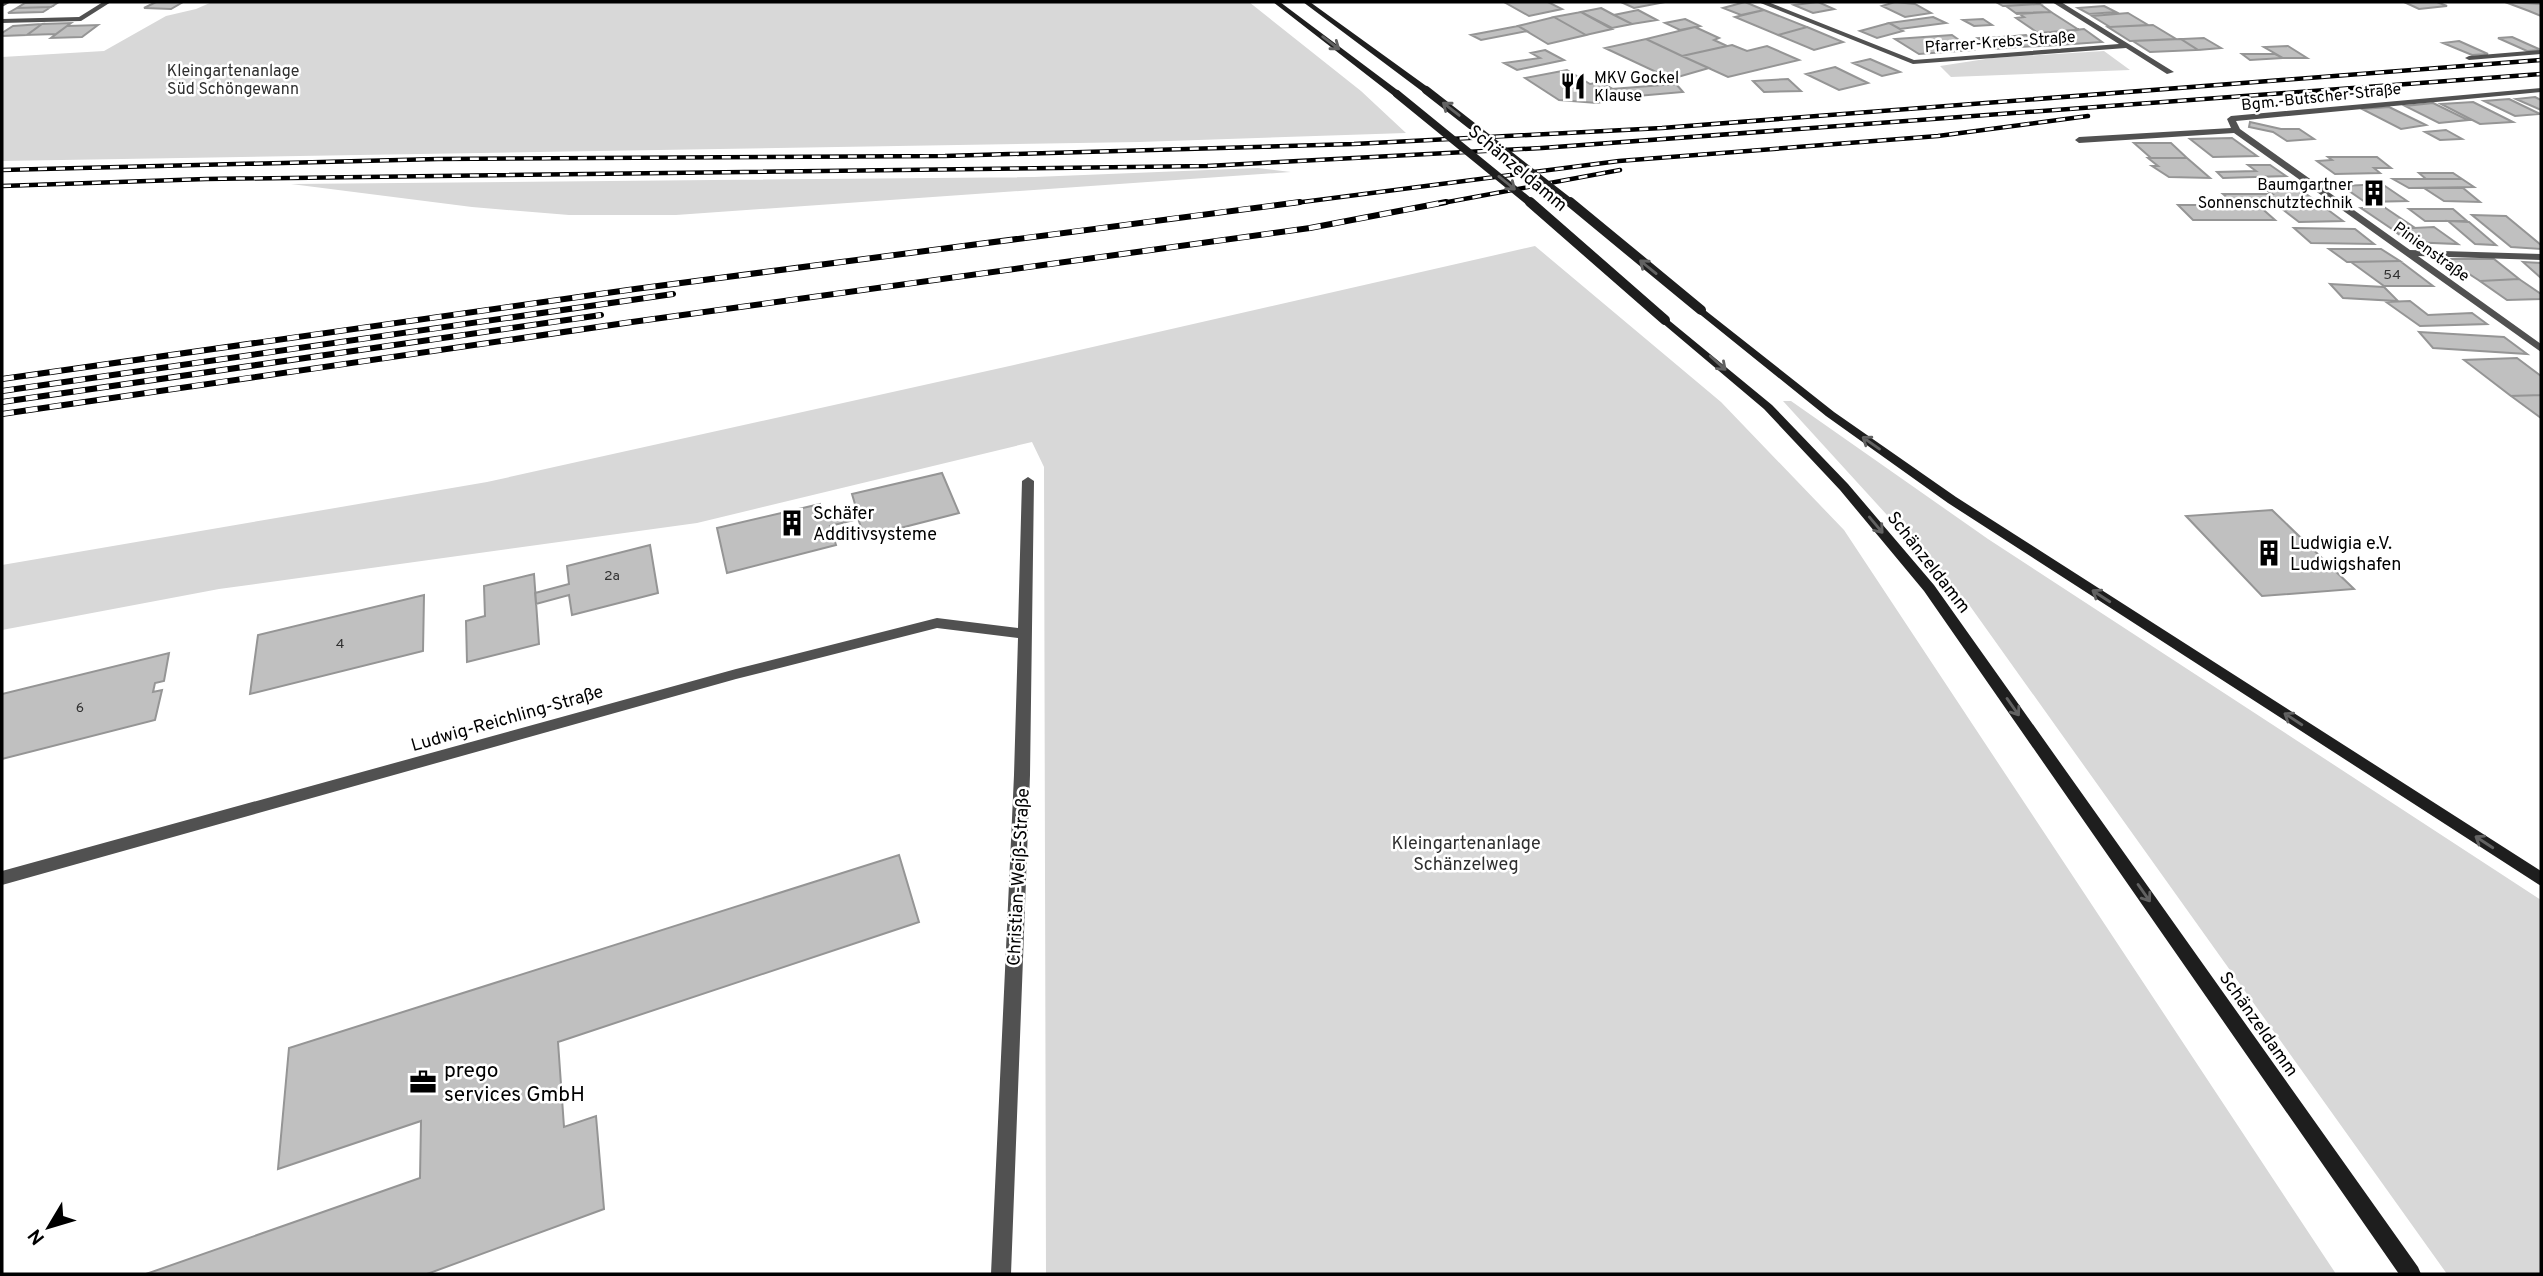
<svg xmlns="http://www.w3.org/2000/svg" width="2543" height="1276" font-family="Overpass,sans-serif">
<style>
.green{fill:#d8d8d8}
.building{fill:#c0c0c0;stroke:#959595;stroke-width:2}
.lines{fill:none;stroke-linecap:round;stroke-linejoin:round}
.minor{fill:#515151;fill-rule:evenodd}
.secondary{fill:#1e1e1e;fill-rule:evenodd}
.rail-far1-casing{stroke:#000;stroke-width:4.5}
.rail-casing{stroke:#000;stroke-width:6}
.rail-far1{stroke:#fff;stroke-width:2.5;stroke-dasharray:9;stroke-linecap:butt}
.rail{stroke:#fff;stroke-width:4.5;stroke-dasharray:12;stroke-linecap:butt}
.secondary-bridge-far1{stroke:#1e1e1e;stroke-width:8}
.secondary-bridge{stroke:#1e1e1e;stroke-width:10}
.oneway{stroke:#626262}
.labels{text-anchor:middle;stroke-width:5;stroke-linejoin:round;paint-order:stroke}
.number-label{font-size:14px;fill:#303030}
.far-street-label{font-size:16px;fill:#000;stroke:#fff}
.far-park-label{font-size:16px;fill:#2f2f2f;stroke:#fff}
.far-poi-label{font-size:16px;fill:#000;stroke:#fff;text-anchor:start}
.street-label{font-size:18px;fill:#000;stroke:#fff}
.poi-label{font-size:18px;fill:#000;stroke:#fff;text-anchor:start}
.park-label{font-size:18px;fill:#2f2f2f;stroke:#fff}
.near-poi-label{font-size:21px;fill:#000;stroke:#fff;text-anchor:start}
</style>
<rect width="100%" height="100%" fill="#fff"/>
<path class="green" d="M212,2H1249L1361,91L1406,133L1139,142L2,161V57L104,51L166,16L196,9Z
M2104,51L2130,70L1951,77L1940,66L1992,58Z
M1258,168L1291,172L676,215H569L472,207L291,184L1034,177Z
M1535,246L1721,402L1844,530L2336,1274H1046L1044,467L1032,442L697,523L219,589L2,630V565L487,482L1014,365Z
M1783,401H1791L1988,539L2541,900V1274H2447L1970,606Z"/>
<path class="building" d="M59,2L51,7L17,8L25,3Z
M156,2H183L171,9L144,8Z
M1504,2H1548L1562,9L1529,16Z
M1627,2H1665L1634,8L1623,3Z
M1745,2L1764,10L1741,15L1723,8Z
M1818,2L1834,9L1813,13L1794,5Z
M1895,2L1915,4L1931,13L1905,17L1882,6Z
M1996,2H2036L2040,4L2003,6Z
M2404,2H2437L2447,6L2419,9Z
M2505,2L2541,4V16L2529,11Z
M2040,4L2051,12L2017,14L2006,6Z
M2104,6L2116,12L2089,14L2078,8Z
M51,7L43,12L8,13L17,8Z
M1601,8L1614,15L1632,24L1612,28L1581,12Z
M1638,10L1657,20L1632,24L1614,15Z
M1764,10L1807,27L1778,35L1735,17Z
M1581,12L1612,29L1586,35L1554,17Z
M2051,12L2079,30L2038,33L2016,18L2024,17L2018,13Z
M2128,13L2148,25L2110,27L2092,16Z
M1554,17L1586,35L1548,44L1518,26Z
M1933,17L1946,23L1900,29L1889,23Z
M1685,19L1700,26L1680,30L1665,23Z
M1983,19L1992,25L1974,26L1963,20Z
M71,23L56,34L27,35L42,24Z
M1889,23L1903,31L1877,38L1860,31Z
M42,24L27,35L2,36V33L13,26Z
M98,25L82,37L51,38L67,26Z
M2153,25L2176,39L2130,41L2108,27Z
M1518,26L1527,31L1481,40L1471,35Z
M1695,27L1719,38L1714,40L1727,46L1682,56L1646,39Z
M1807,27L1843,42L1814,50L1778,35Z
M2084,29L2102,42L2073,44L2057,33L2051,32Z
M1952,35L1973,50L1919,54L1895,39Z
M2026,35L2042,46L2018,47L2002,37Z
M2002,37L2018,47L1994,49L1978,38Z
M2063,37L2073,44L2043,46L2031,38Z
M2512,37L2541,50L2527,51L2498,38Z
M2204,38L2221,48L2198,50L2181,39Z
M1646,39L1682,56L1709,68L1671,79L1605,48Z
M2181,39L2198,50L2150,52L2133,41Z
M2459,41L2488,54L2472,55L2443,43Z
M1732,45L1747,51L1767,46L1799,60L1728,77L1682,56Z
M2288,46L2307,58H2283L2264,47Z
M1545,50L1564,60L1517,70L1504,63L1540,58L1531,53Z
M2242,54H2275L2283,58L2250,60Z
M1870,59L1900,72L1882,76L1853,63Z
M1835,67L1868,83L1839,90L1806,74Z
M1567,70L1590,84L1601,82L1626,97L1597,103L1559,100L1525,78Z
M1788,79L1801,91L1764,92L1753,81Z
M1676,84L1683,92L1626,97L1611,89Z
M2535,97L2541,100V110L2516,99Z
M2509,99L2540,114L2515,116L2484,101Z
M2473,102L2513,122L2480,124L2441,104Z
M2433,103L2468,120L2439,123L2405,106Z
M2389,107L2426,125L2401,129L2362,109Z
M2250,122L2281,129H2299L2314,139L2287,141L2273,132L2249,127Z
M2446,130L2462,139L2440,140L2425,132Z
M2232,138L2257,156L2213,157L2190,139Z
M2134,143H2171L2187,158H2151Z
M2328,157H2377L2391,168H2374L2380,173L2335,174L2317,161L2332,160Z
M2148,158H2187L2210,178L2169,177L2152,166H2158Z
M2248,165H2270L2286,176L2223,178L2217,172L2256,171Z
M2419,173H2453L2462,179H2426Z
M2393,179H2462L2474,187L2409,188Z
M2382,184L2407,201L2365,202L2342,186Z
M2295,186L2320,204L2236,205L2223,194H2272L2262,187Z
M2424,188H2463L2480,202L2444,201Z
M2320,204L2343,221L2299,222L2277,205Z
M2178,205H2258L2275,220H2193Z
M2384,207L2415,228L2392,229L2361,208Z
M2409,209H2453L2467,221H2425Z
M2472,215L2506,216L2541,245V249L2511,247Z
M2448,221L2469,222L2496,245L2475,244Z
M2434,227L2458,244L2409,242L2392,229Z
M2294,228L2355,229L2374,244L2311,243Z
M2329,249H2381L2400,261L2347,262Z
M2446,259H2494L2519,279L2480,281Z
M2400,261L2433,286H2384L2351,262Z
M2523,262L2541,263V278Z
M2519,279L2541,294V299L2507,300L2480,281Z
M2330,284L2384,287L2398,301L2343,298Z
M2410,301L2428,315L2472,313L2487,324L2420,326L2386,302Z
M2419,332L2504,337L2527,354L2433,348Z
M2517,358L2541,376V395L2511,396L2464,360Z
M2541,395V418L2511,396Z
M942,473L959,513L865,537L858,519L830,526L836,545L727,573L717,528L820,504L825,519L857,511L852,494Z
M2272,510L2354,589L2262,596L2186,516Z
M650,545L658,593L572,615L569,595L536,604L535,593L569,584L567,566Z
M534,574L539,644L467,662L466,621L485,616L484,586Z
M424,595L423,651L250,694L258,635Z
M169,653L164,681L155,683L153,692L162,690L155,720L2,759V694Z
M899,855L919,922L558,1042L564,1127L596,1116L604,1209L427,1274H146L420,1178L421,1121L278,1169L289,1048Z"/>
<g class="lines">
<path class="minor" d="M2,2H11L2,7Z
M103,2H111L81,21L2,23V19L79,17Z
M1758,2H1768L1914,60L2119,44L2052,2H2061L2174,72L2167,74L2126,48L1913,64Z
M2541,50V54L2469,60L2465,58L2469,56Z
M2541,88V92L2236,121L2240,129L2410,250L2541,254V260L2418,256L2541,344V352L2234,133L2079,143L2075,140L2079,137L2231,128L2227,119L2231,116Z
M1028,477L1034,481L1030,775L1011,1274H991L1014,775L1018,638L937,628L736,679L2,885V871L736,669L937,618L1018,628L1022,481Z"/>
<path class="secondary" d="M1273,2H1280L1400,92V96H1394Z
M1303,2H1310L1429,88V92H1423Z
M1701,307L1834,412L1956,497L2541,871V886L1948,503L1826,416L1697,312V308Z
M1665,317L1772,405L1848,484L1934,585L2418,1267L2421,1274H2399L1924,591L1840,490L1764,409L1661,322L1660,320Z"/>
<g class="rail-far1-casing">
<path id="rail-far1" d="M2,170L438,159L945,156L1354,144L1662,128L2541,60
M2,186L206,179L1207,166L1542,148L2541,74
M1287,204L1619,161L1938,136L2088,116
M1437,204L1620,170"/>
</g>
<g class="rail-casing">
<path id="rail" d="M2,379L635,289L1300,202
M2,391L673,294
M2,402L601,315
M2,414L632,322L1310,228L1446,202"/>
</g>
<use href="#rail-far1" class="rail-far1"/>
<use href="#rail" class="rail"/>
<path class="secondary-bridge-far1" d="M1426,90L1572,204
M1397,94L1532,204"/>
<path class="secondary-bridge" d="M1530,202L1665,320
M1570,202L1701,310"/>
</g>
<defs><path id="oneway-shaft" d="M-6 0H5M1.5-3L5.5 0L1.5 3" fill="none" stroke-width="1.6" stroke-linecap="round" stroke-linejoin="round" transform="scale(1.75)"/></defs>
<g class="oneway">
<use href="#oneway-shaft" transform="translate(1331 43) rotate(37)"/>
<use href="#oneway-shaft" transform="translate(1451 109) rotate(-142)"/>
<use href="#oneway-shaft" transform="translate(1507 183) rotate(39)"/>
<use href="#oneway-shaft" transform="translate(1648 267) rotate(-141)"/>
<use href="#oneway-shaft" transform="translate(1718 363) rotate(42)"/>
<use href="#oneway-shaft" transform="translate(1871 443) rotate(-145)"/>
<use href="#oneway-shaft" transform="translate(1876 525) rotate(50)"/>
<use href="#oneway-shaft" transform="translate(2101 596) rotate(-147)"/>
<use href="#oneway-shaft" transform="translate(2013 707) rotate(55)"/>
<use href="#oneway-shaft" transform="translate(2293 719) rotate(-147)"/>
<use href="#oneway-shaft" transform="translate(2484 842) rotate(-147)"/>
<use href="#oneway-shaft" transform="translate(2144 893) rotate(55)"/>
</g>
<defs>
<g id="restaurant-bare" transform="scale(2.1)"><path d="M-5-6h1v4h1v-4h1v4h1v-4h1v5L-1.5 .5V6h-2V.5L-5-1ZM5-6V6H3V1.5H1.5Q1.5-4 5-6Z" fill="#000" stroke="#fff" stroke-width="2.5" paint-order="stroke"/></g>
<g id="building-bare" transform="scale(2.1)"><path d="M-4-6H4V6H1V3H-1V6H-4ZM-2.5-4.3h1.7v1.8h-1.7ZM.8-4.3h1.7v1.8H.8ZM-2.5-1h1.7V.8h-1.7ZM.8-1h1.7V.8H.8Z" fill="#000" stroke="#fff" stroke-width="2.5" paint-order="stroke"/></g>
<g id="office-bare" transform="scale(2.1)"><path d="M-6-3h4V-5.5h4V-3h4V5H-6ZM-1-4.5V-3h2v-1.5ZM-6 0V1H6V0Z" fill="#000" stroke="#fff" stroke-width="2.5" paint-order="stroke"/></g>
</defs>
<g fill-rule="evenodd">
<use href="#restaurant-bare" x="1573" y="86"/>
<use href="#building-bare" x="2374" y="193"/>
<use href="#building-bare" x="792" y="523"/>
<use href="#building-bare" x="2269" y="553"/>
<use href="#office-bare" x="423" y="1082"/>
</g>
<g class="labels">
<g class="number-label">
<text x="2392" y="279">54</text>
<text x="612" y="580">2a</text>
<text x="340" y="648">4</text>
<text x="80" y="712">6</text>
</g>
<g class="far-street-label">
<text transform="translate(2000 41) rotate(-4)" y="6">Pfarrer-Krebs-Straße</text>
<text transform="translate(2321 96) rotate(-6)" y="6">Bgm.-Butscher-Straße</text>
<text transform="translate(2432 251) rotate(36)" y="6">Pinienstraße</text>
</g>
<g class="far-park-label">
<text x="233" y="76">Kleingartenanlage<tspan x="233" dy="18">Süd Schöngewann</tspan></text>
</g>
<g class="far-poi-label">
<text x="1594" y="83">MKV Gockel<tspan x="1594" dy="18">Klause</tspan></text>
<text x="2353" y="190" text-anchor="end">Baumgartner<tspan x="2353" dy="18">Sonnenschutztechnik</tspan></text>
</g>
<g class="street-label">
<text transform="translate(1518 168) rotate(40)" y="6">Schänzeldamm</text>
<text transform="translate(1929 562) rotate(52)" y="6">Schänzeldamm</text>
<text transform="translate(507 718) rotate(-16)" y="6">Ludwig-Reichling-Straße</text>
<text transform="translate(1018 877) rotate(-87)" y="6">Christian-Weiß-Straße</text>
<text transform="translate(2259 1024) rotate(55)" y="6">Schänzeldamm</text>
</g>
<g class="poi-label">
<text x="813" y="519">Schäfer<tspan x="813" dy="21">Additivsysteme</tspan></text>
<text x="2290" y="549">Ludwigia e.V.<tspan x="2290" dy="21">Ludwigshafen</tspan></text>
</g>
<g class="park-label">
<text x="1466" y="849">Kleingartenanlage<tspan x="1466" dy="21">Schänzelweg</tspan></text>
</g>
<g class="near-poi-label">
<text x="444" y="1077">prego<tspan x="444" dy="24">services GmbH</tspan></text>
</g>
</g>
<rect width="2543" height="1276" fill="none" stroke="#000000" stroke-width="7"/>
<g transform="translate(49 1227) rotate(232)" stroke="#ffffff" stroke-width="5" paint-order="stroke">
<path d="M0-5L12 26L0 18L-12 26Z" fill="#000000"/>
<text y="-10" font-size="19" font-weight="bold" text-anchor="middle" fill="#000000">N</text>
</g>
</svg>
